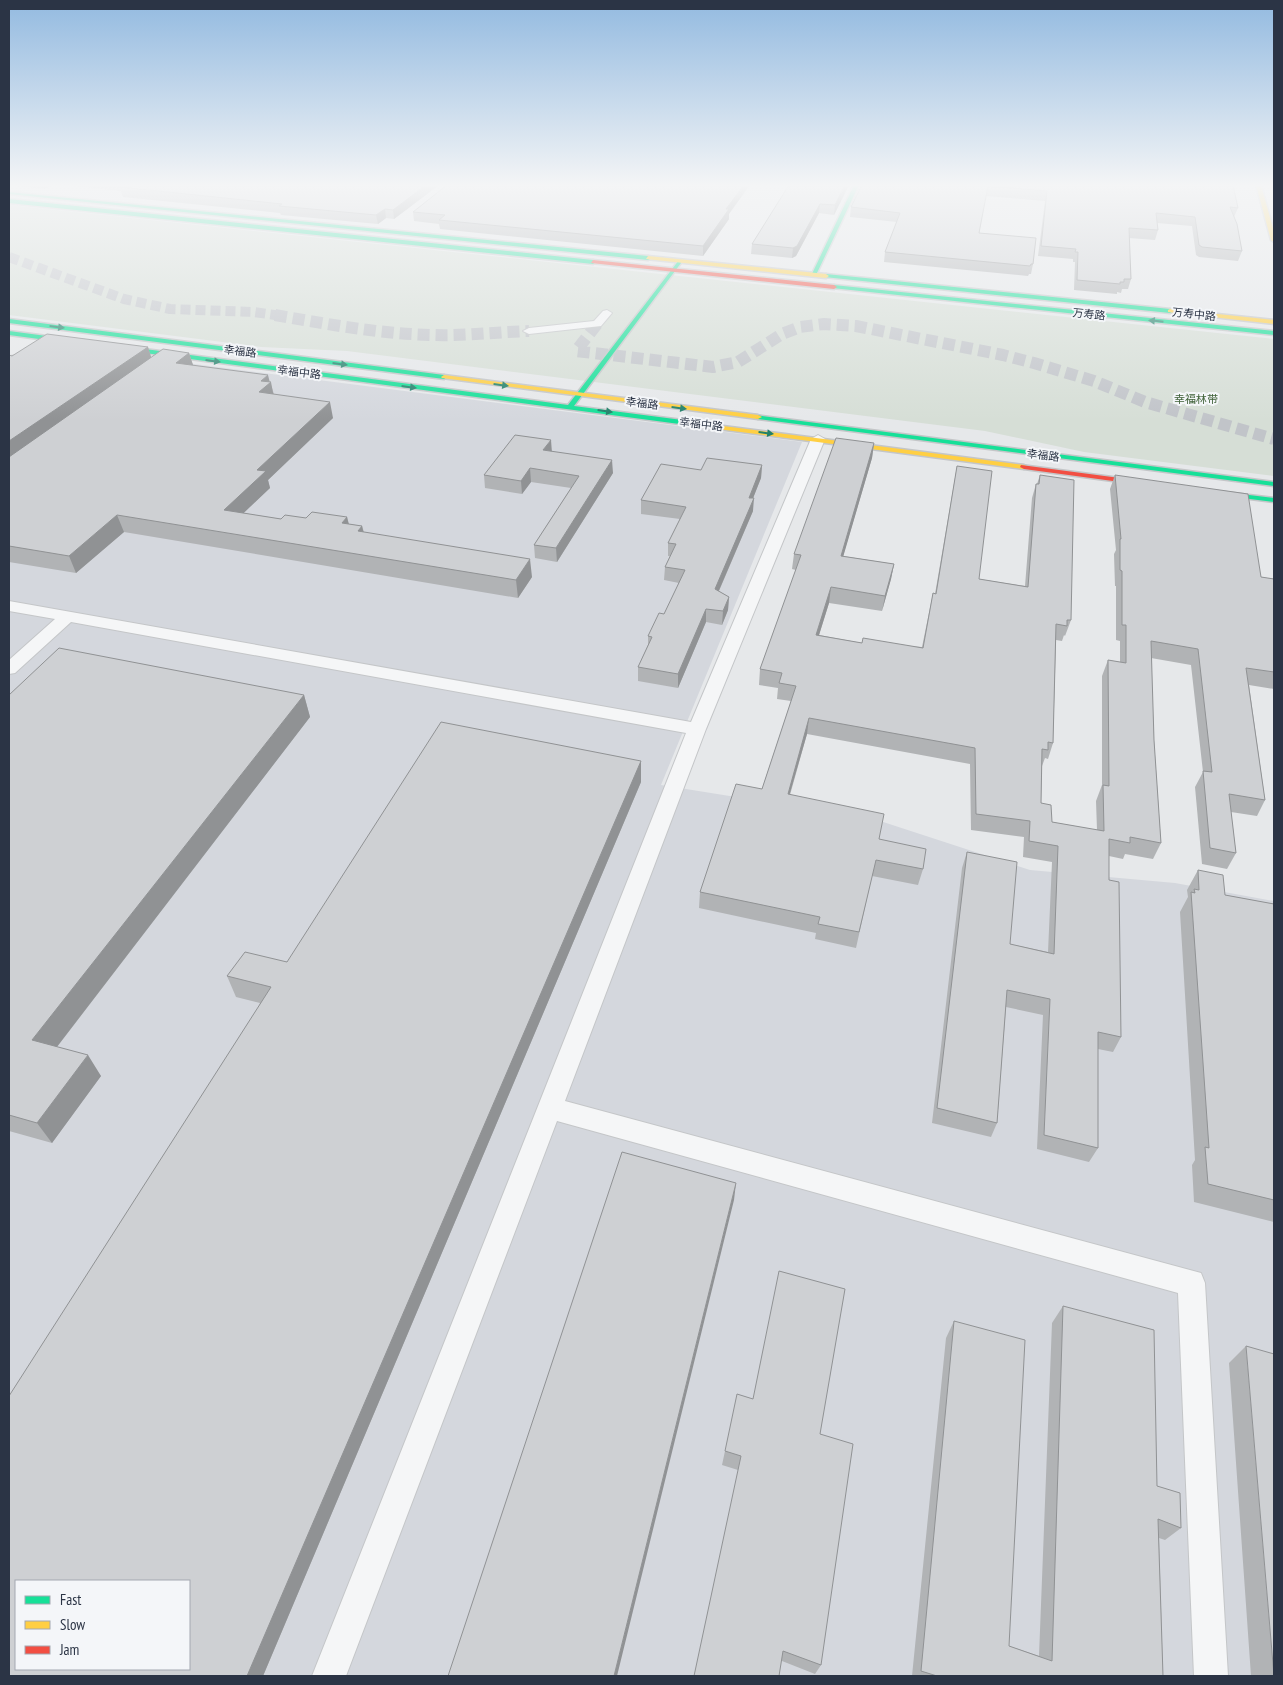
<svg xmlns="http://www.w3.org/2000/svg" width="1283" height="1685" font-family="'PT Sans Narrow','Noto Sans SC',sans-serif">
<style>
.built{fill:#d4d7dd;fill-rule:evenodd}
.green{fill:#d6ded6}
.lines{fill:none;stroke-linecap:round;stroke-linejoin:round}
.street-tunnel-far1{stroke:#c1c4c9;stroke-width:10;stroke-dasharray:10 5;stroke-linecap:butt}
.street-tunnel{stroke:#c1c4c9;stroke-width:12;stroke-dasharray:12 6;stroke-linecap:butt}
.street-casing{stroke:#c4c6c8;stroke-width:2}
.fast-casing{stroke:#c4c6c8;stroke-width:3}
.slow-casing{stroke:#c4c6c8;stroke-width:3}
.jam-casing{stroke:#c4c6c8;stroke-width:3}
.street{fill:#f5f6f7;fill-rule:evenodd}
.fast{fill:#16e098;fill-rule:evenodd}
.slow{fill:#ffcf43;fill-rule:evenodd}
.jam{fill:#f24e42;fill-rule:evenodd}
.wall{fill:#b1b3b5}
.shaded-wall{fill:#909294}
.building{fill:#ced0d3;stroke:#909294;fill-rule:evenodd}
.oneway{fill:#22816a}
.labels{text-anchor:middle;stroke-width:4;stroke-linejoin:round;paint-order:stroke}
.far-street-label{font-size:11px;fill:#2b3445;stroke:#f4f6f9}
.far-park-label{font-size:11px;fill:#3f6138;stroke:#f4f6f9}
</style>
<rect width="100%" height="100%" fill="#e6e8ea"/>
<path class="built" d="M171,361L802,442L661,785L874,819L1030,870L1175,883L1274,901V1676H9V476ZM16,1581H189V1669H16Z"/>
<path class="green" d="M9,205L1274,339V476L1084,452L985,431L347,351L261,347L9,315Z"/>
<g class="lines">
<path class="street-tunnel-far1" d="M9,257L124,299L170,309L254,312L282,316"/>
<path class="street-tunnel" d="M275,315C327,324 380,334 434,335C465,336 497,332 529,331
M597,324L576,351L713,367L738,362L782,334L800,327L824,324L856,326L1003,355L1034,363L1094,381L1145,402L1274,439"/>
<g class="street-casing">
<path id="street" d="M607,310L612,313L601,326L529,334L523,331L529,328L594,321L603,311Z
M818,435L825,439L706,729L565,1101L1201,1273L1205,1283L1228,1676H1194L1178,1293L557,1121L346,1676H312L686,733L71,622L15,673L9,674V660L55,619L9,611V601L691,722L811,439Z"/>
</g>
<g class="fast-casing">
<path id="fast" d="M854,185H859L816,275L811,276Z
M9,192L648,256L651,258L648,260L9,194Z
M9,199L593,260L596,262L593,264L9,203Z
M679,260L681,263L574,406L690,421L691,423L687,425L9,335V331L568,405Z
M826,274L1170,309L1173,311L1170,313L824,277Z
M834,285L1274,331V335L832,288L831,287Z
M9,319L444,375L447,377L444,379L9,323Z
M755,415L1274,482V486L758,419L754,417Z
M1207,490L1274,498V502L1210,494H1207Z"/>
</g>
<g class="slow-casing">
<path id="slow" d="M1256,185H1261L1274,232V242L1271,240Z
M648,256L826,274L829,276L826,278L646,259Z
M1170,309L1274,320V324L1168,312V310Z
M444,375L758,415L762,417L758,419L442,378L441,377Z
M684,421L1024,465L1028,467L1024,469L687,425L683,423Z"/>
</g>
<g class="jam-casing">
<path id="jam" d="M593,260L834,285L837,287L834,289L591,263Z
M1021,465L1150,482L1154,484L1150,486L1024,469L1020,467Z"/>
</g>
<use href="#street" class="street"/>
<use href="#fast" class="fast"/>
<use href="#slow" class="slow"/>
<use href="#jam" class="jam"/>
</g>
<path class="wall" d="M9,185H53L44,189Z
M65,185H439L394,219L386,218L378,224L281,215L280,213L123,197L121,191Z
M849,185L834,215L819,213L796,256L792,258L751,254L752,244Z
M862,185H1233L1238,208L1234,217L1242,251L1238,261L1199,257L1196,255L1192,226L1157,223L1158,230L1155,240L1129,238L1131,279L1128,289H1122L1121,293L1117,292V294L1074,290L1075,262H1073V259L1038,256L1045,201L986,196L979,233L1033,264L1031,274H1029L1028,276L884,262L885,252L897,222L850,217L851,207Z
M413,212L729,214V219L703,256L440,229L439,224L414,221Z
M148,347L151,358L189,353L193,365L270,382L274,394L333,418L268,480L270,488L243,513L281,519L347,517L349,524L362,526L364,532L532,577L518,598L124,532L76,573L9,562V355Z
M874,443L872,458L843,556L894,564L891,579L882,611L829,603L819,635L862,643L922,647L933,593L935,594L957,466L979,579L1025,586L1032,498L1036,484H1037L1040,475L1071,620L1065,636L1064,635L1062,641L1056,640L1053,743L1048,759L1045,758L1042,766L1041,803L1052,822L1097,830L1096,801L1102,785V676L1108,660L1120,662V641L1116,640V586H1115L1114,554L1116,550L1110,489L1115,475L1261,577L1274,579V689L1249,685L1265,800L1257,816L1231,812L1236,853L1227,869L1202,864L1195,787L1203,772L1191,665L1151,658L1154,740L1161,843L1153,859L1125,854L1123,859L1109,856V880L1121,1037L1113,1052L1098,1049V1148L1089,1162L1037,1149L1043,1015L1006,1007L997,1123L991,1137L932,1123L962,868L967,852L1010,944L1048,952L1052,862L1023,857L1024,837L971,830L970,764L807,734L790,795L879,839L923,869L918,885L872,876L856,948L815,939L816,933L699,908L700,892L762,789L791,701L777,699L778,688L759,685L760,669L796,570L792,569L794,554Z
M551,451L613,473L557,562L535,558L534,545L571,488L531,482L522,494L485,488L484,475Z
M762,465L761,478L753,498V511L719,591L729,597L728,610L722,625L706,622L678,688L638,681V667L648,645V636L664,614L679,583L664,580L665,567L670,556H668V543L680,519L641,514V500L701,470Z
M9,695H304L310,717L57,1047L101,1076L52,1143L9,1131Z
M641,761V782L263,1676H9L260,1003L236,997L227,976L287,962Z
M1198,870L1225,895L1274,904V1222L1194,1202L1192,1165L1195,1160L1180,912L1188,897L1187,890Z
M1063,1306L1157,1486L1181,1528L1165,1540L1159,1538L1163,1676H912L946,1338L954,1321L1009,1646L1039,1656L1052,1323Z
M1246,1346L1274,1676H1251L1229,1363Z
M820,1434L821,1665L815,1674L782,1661L738,1470L722,1465L725,1451Z"/>
<path class="shaded-wall" d="M43,185H53L44,189Z
M426,185H439L394,219L393,210Z
M744,185H750L729,214V219L703,256V246L726,209Z
M845,185H849L834,215L835,205Z
M820,204L819,213L796,256L792,258L793,248Z
M385,209L386,218L378,224L376,215Z
M148,347L153,363L9,462V441Z
M189,353L194,368L176,363Z
M268,375L270,383L271,382L274,398L259,392L261,381Z
M330,402L333,418L268,480L270,488L229,527L224,510L257,470Z
M551,440L552,453L543,450Z
M874,443L872,458L839,571L841,556Z
M612,460L613,473L557,562L556,548Z
M762,465L761,478L748,511L749,498Z
M530,468L531,482L522,494L521,481Z
M754,498L753,511L714,602L715,589Z
M117,515L124,532L76,573L69,556Z
M347,517L351,534L342,523Z
M362,526L366,543L358,531Z
M530,559L532,577L518,598L516,580Z
M894,564L891,579L882,611L885,596Z
M831,587L829,603L814,651L816,635Z
M729,597L728,610L722,625L723,611Z
M706,609V622L678,688V674Z
M304,695L310,717L46,1061L32,1040Z
M809,718L807,734L785,810L788,794Z
M641,761V782L263,1676H247Z
M88,1055L101,1076L52,1143L37,1123Z
M736,1183L734,1200L617,1676H614Z"/>
<path class="building" d="M124,185H426L393,210L385,209L376,215L279,206L282,204L120,187Z
M447,185H744L726,209H729L703,246L439,220L445,215L413,212Z
M789,185H845L835,205L820,204L797,246L793,248L752,244Z
M862,185H1233L1238,208L1230,207L1237,224L1242,251L1202,247L1199,245L1195,217L1156,213L1158,230L1129,228L1131,279H1124V282H1120V284L1077,280L1078,252H1075L1076,249L1041,246L1047,191L988,186L979,233L1036,238L1033,264H1031L1030,266L885,252L900,213L851,207Z
M47,334L148,347L9,441V355L12,356Z
M163,349L189,353L176,363L268,375L261,381L271,382L259,392L330,402L257,470L266,471L224,510L281,519L285,515L306,518L312,512L347,517L342,523L362,526L358,531L530,559L516,580L117,515L69,556L9,546V457Z
M515,435L551,440L543,450L612,460L556,548L534,545L579,476L530,468L521,481L484,475Z
M836,438L874,443L841,556L894,564L885,596L831,587L816,635L862,643L863,638L923,648L933,593L936,594L957,466L992,471L979,579L1028,587L1036,484H1039L1040,475L1074,480L1071,620H1067V626L1056,624L1053,743L1048,742V750L1042,749L1041,803L1051,805L1052,822L1104,831L1103,785L1109,786L1108,660L1126,663V625H1122V571L1120,570V539H1121L1115,475L1248,494L1261,577L1274,579V672L1246,668L1265,800L1229,794L1236,853L1210,848L1203,771L1212,772L1198,649L1151,641L1154,740L1161,843L1130,837V843L1109,839V880L1119,882L1121,1037L1098,1032V1148L1044,1135L1050,999L1007,990L997,1123L937,1108L967,852L1017,862L1010,944L1054,954L1058,846L1029,841L1030,821L976,814L975,748L809,718L788,794L884,814L879,839L926,849L923,869L876,860L859,932L818,924L820,917L700,892L736,784L762,789L796,686L779,683L782,673L760,669L801,555L794,554Z
M707,458L762,465L749,498H754L715,589L729,597L723,611L706,609L678,674L638,667L652,637L648,636L659,613L664,614L685,570L665,567L676,544L668,543L686,507L641,500L661,464L701,470Z
M59,648L304,695L32,1040L88,1055L37,1123L9,1115V695Z
M441,722L641,761L247,1676H9V1396L271,987L227,976L245,952L287,962ZM16,1581H189V1669H16Z
M1198,870L1223,875L1225,895L1274,904V1200L1208,1184L1205,1147L1209,1148L1191,892L1195,893L1194,889L1199,890Z
M622,1152L736,1183L614,1676H448Z
M779,1271L845,1289L820,1434L853,1444L821,1665L783,1651L779,1676H694L741,1456L725,1451L737,1394L753,1399Z
M1063,1306L1154,1330L1157,1486L1180,1493L1181,1528L1158,1519L1163,1676H937L921,1671L954,1321L1025,1340L1009,1646L1052,1661Z
M1246,1346L1274,1354V1676Z"/>
<defs><path id="oneway-solid" d="M-6-.8H1V-3.2L6.5 0L1 3.2V.8H-6Z" transform="scale(1.25)"/></defs>
<g class="oneway">
<use href="#oneway-solid" transform="translate(1156 321) rotate(-174)"/>
<use href="#oneway-solid" transform="translate(57 327) rotate(7)"/>
<use href="#oneway-solid" transform="translate(213 361) rotate(7)"/>
<use href="#oneway-solid" transform="translate(340 364) rotate(7)"/>
<use href="#oneway-solid" transform="translate(501 385) rotate(7)"/>
<use href="#oneway-solid" transform="translate(409 387) rotate(7)"/>
<use href="#oneway-solid" transform="translate(679 408) rotate(7)"/>
<use href="#oneway-solid" transform="translate(605 411) rotate(8)"/>
<use href="#oneway-solid" transform="translate(766 433) rotate(7)"/>
</g>
<linearGradient id="sky" x2="0" y2="1"><stop stop-color="#93bae0"/><stop offset="0.44" stop-color="#f4f5f6"/><stop offset="1" stop-color="#f4f5f6" stop-opacity="0"/></linearGradient>
<rect width="1283" height="421" fill="url(#sky)"/>
<g class="labels">
<g class="far-street-label">
<text transform="translate(1089 314) rotate(6)" y="4">万寿路</text>
<text transform="translate(1194 314) rotate(6)" y="4">万寿中路</text>
<text transform="translate(240 351) rotate(7)" y="4">幸福路</text>
<text transform="translate(299 372) rotate(7)" y="4">幸福中路</text>
<text transform="translate(642 403) rotate(7)" y="4">幸福路</text>
<text transform="translate(701 424) rotate(7)" y="4">幸福中路</text>
<text transform="translate(1043 455) rotate(7)" y="4">幸福路</text>
</g>
<g class="far-park-label">
<text x="1196" y="403">幸福林带</text>
</g>
</g>
<rect width="1283" height="1685" fill="none" stroke="#2b3445" stroke-width="20"/>
<rect x="15" y="1580" width="175" height="90" fill="#f4f6f9" stroke="#a4a8b1"/>
<rect x="25" y="1596" width="25" height="8" fill="#16e098" stroke="#a4a8b1"/>
<text x="60" y="1605" font-size="15" fill="#2b3445">Fast</text>
<rect x="25" y="1621" width="25" height="8" fill="#ffcf43" stroke="#a4a8b1"/>
<text x="60" y="1630" font-size="15" fill="#2b3445">Slow</text>
<rect x="25" y="1646" width="25" height="8" fill="#f24e42" stroke="#a4a8b1"/>
<text x="60" y="1655" font-size="15" fill="#2b3445">Jam</text>
</svg>
